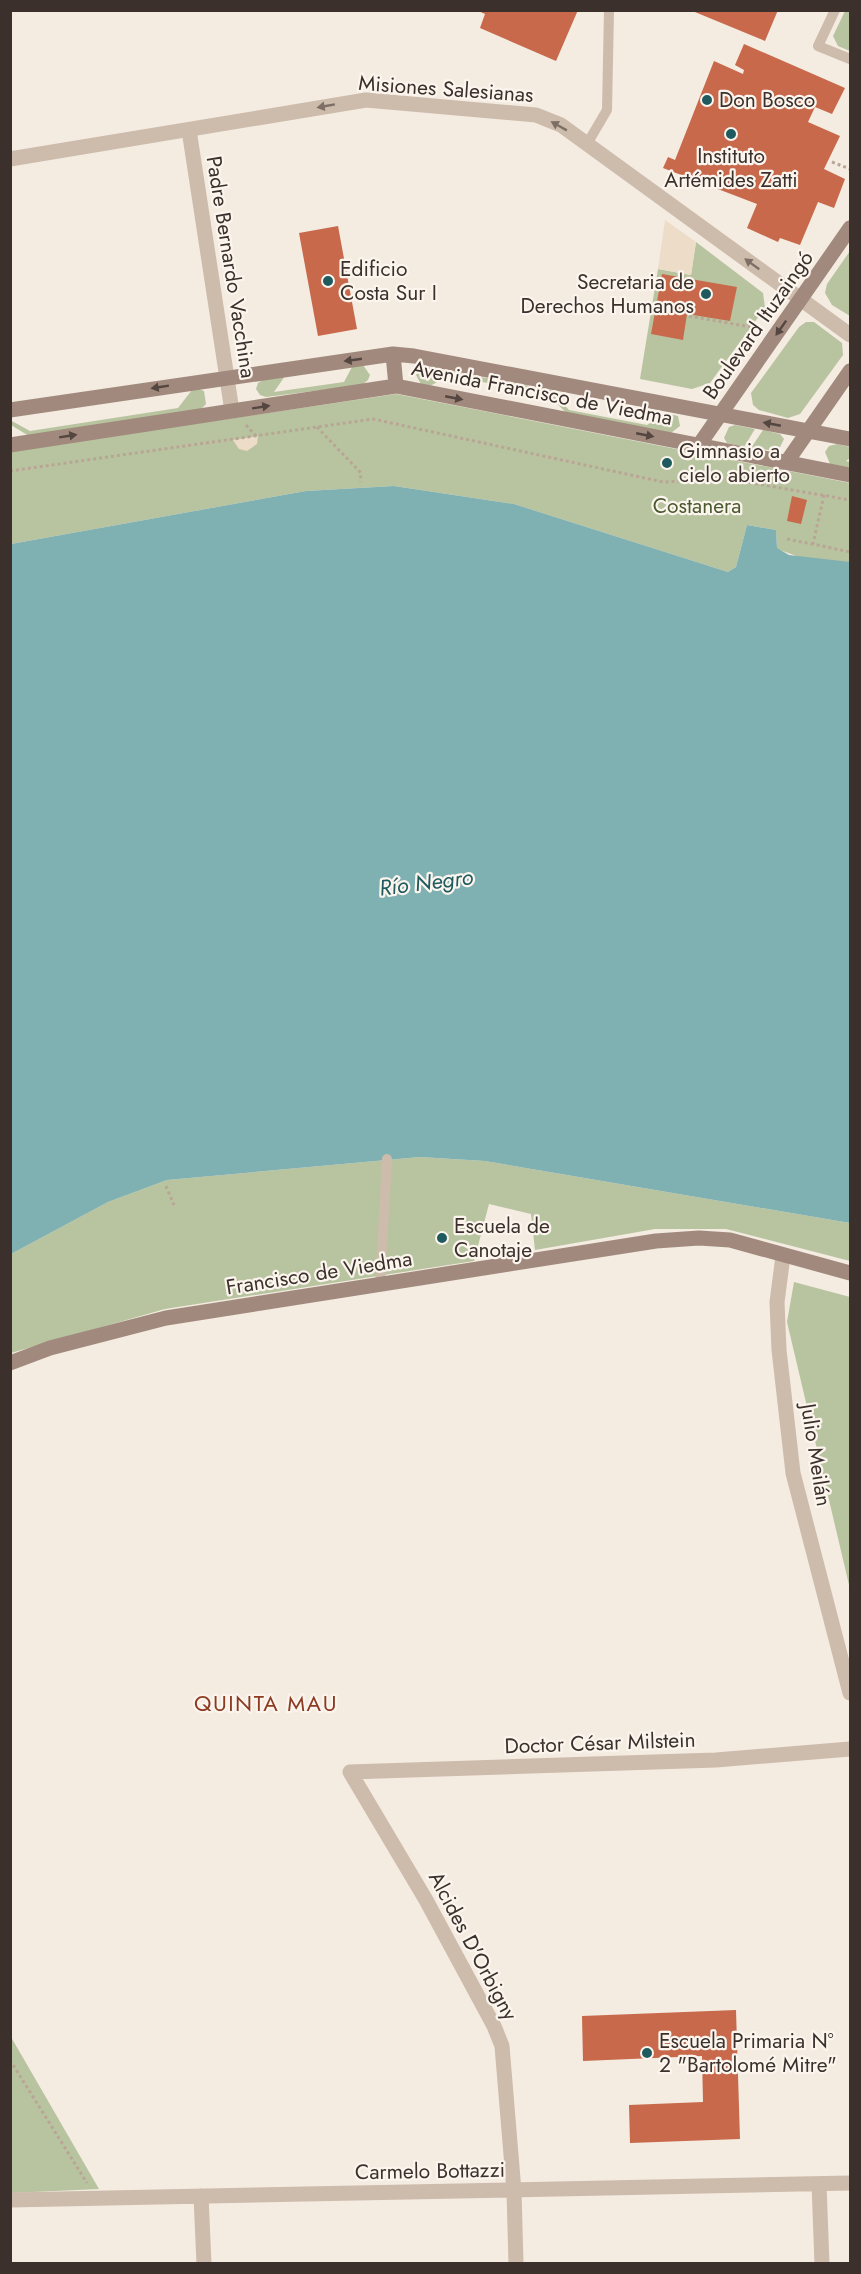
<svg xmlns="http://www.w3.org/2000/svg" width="861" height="2274" font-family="Jost,sans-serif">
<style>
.green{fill:#b8c4a0}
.plaza{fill:#ecdcc8}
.water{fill:#7fb0b2}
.building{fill:#c8694b}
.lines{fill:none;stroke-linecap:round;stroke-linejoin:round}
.path{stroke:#b9a596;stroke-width:3;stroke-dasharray:3 3;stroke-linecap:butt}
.lane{stroke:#cdbbac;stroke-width:10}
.street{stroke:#cdbbac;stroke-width:15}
.secondary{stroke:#a18a7d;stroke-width:15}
.oneway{fill:#7d6f65}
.oneway2{fill:#544640}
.poi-dot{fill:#1f5a5e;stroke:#fbf5ee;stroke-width:2}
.labels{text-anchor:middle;stroke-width:4.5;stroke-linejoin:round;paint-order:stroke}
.street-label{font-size:21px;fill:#3b302b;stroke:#fbf5ee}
.poi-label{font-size:21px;fill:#3b302b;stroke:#fbf5ee;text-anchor:start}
.park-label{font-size:21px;fill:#4a5a2e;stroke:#fbf5ee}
.water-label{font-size:22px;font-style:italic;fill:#1f5a5e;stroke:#fbf5ee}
.neighbourhood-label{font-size:22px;letter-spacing:1.5px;fill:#8c3b22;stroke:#fbf5ee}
</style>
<rect width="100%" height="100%" fill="#f4ebe1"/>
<path class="green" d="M845,11H850V51L838,46L833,36Z
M696,242L763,293L765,308L710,383L692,389L640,379L658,269L691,275Z
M850,251V316L832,305L825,293L827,284Z
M806,322H814L842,343L843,355L800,414L788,418L759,410L753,405L751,393L799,327Z
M363,365L370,375L368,380L362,385L266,397L260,395L256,389L258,383L265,379L285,376L274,392L344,382L352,367Z
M426,367L551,390L569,410L647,425L666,413L678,416L680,426L671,433L567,414L548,394L449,376L428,387L422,386L416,375L419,370Z
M198,389L204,391L206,404L201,409L29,436L11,425L10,420L30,431L178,408L192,390Z
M396,394L850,483V575L777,549L776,530L747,525L736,567L728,572L514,504L394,486L306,491L11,544L10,451Z
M735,425L755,429L744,447L727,443L724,438L729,427Z
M763,430L780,434L784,439L778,451L751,448Z
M837,444L850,447V458L846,461L850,462V468L830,464L825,452L829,446Z
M420,1157L485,1161L850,1223V1261L726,1229H655L535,1250L531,1214L489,1204L474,1261L165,1309L11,1353V1254L108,1202L167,1180Z
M794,1282L850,1297V1589L787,1322Z
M11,2037L99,2189L11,2193Z"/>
<path class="plaza" d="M665,220L696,242L691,275L658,269Z
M258,436L257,444L247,451L239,449L233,440Z"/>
<path class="water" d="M394,486L514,504L728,572L736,567L747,525L776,530L777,548L789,555L850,562V1223L485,1161L420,1157L167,1180L108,1202L11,1254V544L306,491Z"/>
<path class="building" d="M476,10H578L556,61L480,28L485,14Z
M690,10H778L765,41Z
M744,44L845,88L832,114L815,107L808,122L840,136L824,169L845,179L834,208L818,202L800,245L780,238L778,242L747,228L757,204L663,168L668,157L675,160L714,61L743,74L744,70L735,65Z
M338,226L357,329L318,336L299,233Z
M662,274L737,287L730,321L687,314L683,340L651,334Z
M792,496L807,500L801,524L787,521Z
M736,2010L740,2139L630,2143L629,2105L703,2102L702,2056L583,2061L582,2016Z"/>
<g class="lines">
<path class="path" d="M832,162L850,169
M689,316L762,329
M246,425L256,436
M317,427L361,473L360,482
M10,471L373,419L663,482L729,479L850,500
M824,495L813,544L850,552
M787,539L812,544
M166,1186L174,1205
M10,2060L87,2183"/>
<path class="lane" d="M835,10L818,46L850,59
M587,144L607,110L609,10
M380,1285L387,1159"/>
<path class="street" d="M189,130L232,411
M10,159L366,100L536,115L561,125L850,335
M783,1256L777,1302L779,1350L793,1473L850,1693
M819,2184L822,2264
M201,2196L204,2264
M10,2200L850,2183
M516,2264L514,2191L502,2046L494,2026L426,1900L350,1772L716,1760L850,1749"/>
<path class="secondary" d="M393,354L396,386
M10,410L393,354L414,356L850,439
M10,445L396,386L850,475
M699,445L850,228
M786,463L850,371
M10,1363L50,1348L166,1318L656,1241L699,1238L730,1240L850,1273"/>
</g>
<defs><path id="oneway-solid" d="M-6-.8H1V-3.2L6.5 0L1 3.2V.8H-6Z" transform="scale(1.5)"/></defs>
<g class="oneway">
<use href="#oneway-solid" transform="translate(326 106) rotate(170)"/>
<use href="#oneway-solid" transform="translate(559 126) rotate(-151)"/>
<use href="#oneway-solid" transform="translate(752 264) rotate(-144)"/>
</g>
<g class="oneway2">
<use href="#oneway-solid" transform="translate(781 328) rotate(125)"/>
<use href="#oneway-solid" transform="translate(353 360) rotate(172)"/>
<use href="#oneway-solid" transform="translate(160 387) rotate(171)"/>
<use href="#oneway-solid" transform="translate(454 398) rotate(11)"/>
<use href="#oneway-solid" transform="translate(261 407) rotate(-9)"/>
<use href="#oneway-solid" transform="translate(772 424) rotate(-169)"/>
<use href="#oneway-solid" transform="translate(645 435) rotate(11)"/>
<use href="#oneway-solid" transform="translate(68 436) rotate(-9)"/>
</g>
<g class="poi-dot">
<circle cx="707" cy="100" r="6"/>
<circle cx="731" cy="134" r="6"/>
<circle cx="328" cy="281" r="6"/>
<circle cx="706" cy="294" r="6"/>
<circle cx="667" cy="463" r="6"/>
<circle cx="442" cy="1238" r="6"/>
<circle cx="647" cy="2053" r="6"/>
</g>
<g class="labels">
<g class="street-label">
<text transform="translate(446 89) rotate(4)" y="7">Misiones Salesianas</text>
<text transform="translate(231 267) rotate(81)" y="7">Padre Bernardo Vacchina</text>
<text transform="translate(758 325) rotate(-55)" y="7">Boulevard Ituzaingó</text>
<text transform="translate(542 393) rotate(11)" y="7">Avenida Francisco de Viedma</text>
<text transform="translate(319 1273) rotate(-9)" y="7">Francisco de Viedma</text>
<text transform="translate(816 1455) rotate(81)" y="7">Julio Meilán</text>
<text transform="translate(600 1743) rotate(-2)" y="7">Doctor César Milstein</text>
<text transform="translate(473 1946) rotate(62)" y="7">Alcides D'Orbigny</text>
<text transform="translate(430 2171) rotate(-1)" y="7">Carmelo Bottazzi</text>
</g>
<g class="poi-label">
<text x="719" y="107">Don Bosco</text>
<text x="731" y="163" text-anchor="middle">Instituto<tspan x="731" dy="24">Artémides Zatti</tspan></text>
<text x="340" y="276">Edificio<tspan x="340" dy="24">Costa Sur I</tspan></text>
<text x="694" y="289" text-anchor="end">Secretaria de<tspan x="694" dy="24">Derechos Humanos</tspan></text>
<text x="679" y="458">Gimnasio a<tspan x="679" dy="24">cielo abierto</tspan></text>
<text x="454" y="1233">Escuela de<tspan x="454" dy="24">Canotaje</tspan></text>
<text x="659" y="2048">Escuela Primaria N°<tspan x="659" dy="24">2 "Bartolomé Mitre"</tspan></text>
</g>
<g class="park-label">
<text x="697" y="513">Costanera</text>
</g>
<g class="water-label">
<text transform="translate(426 882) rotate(-7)" y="8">Río Negro</text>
</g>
<g class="neighbourhood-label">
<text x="266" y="1711">QUINTA MAU</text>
</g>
</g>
<rect width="861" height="2274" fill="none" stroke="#3b302b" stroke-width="24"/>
</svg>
